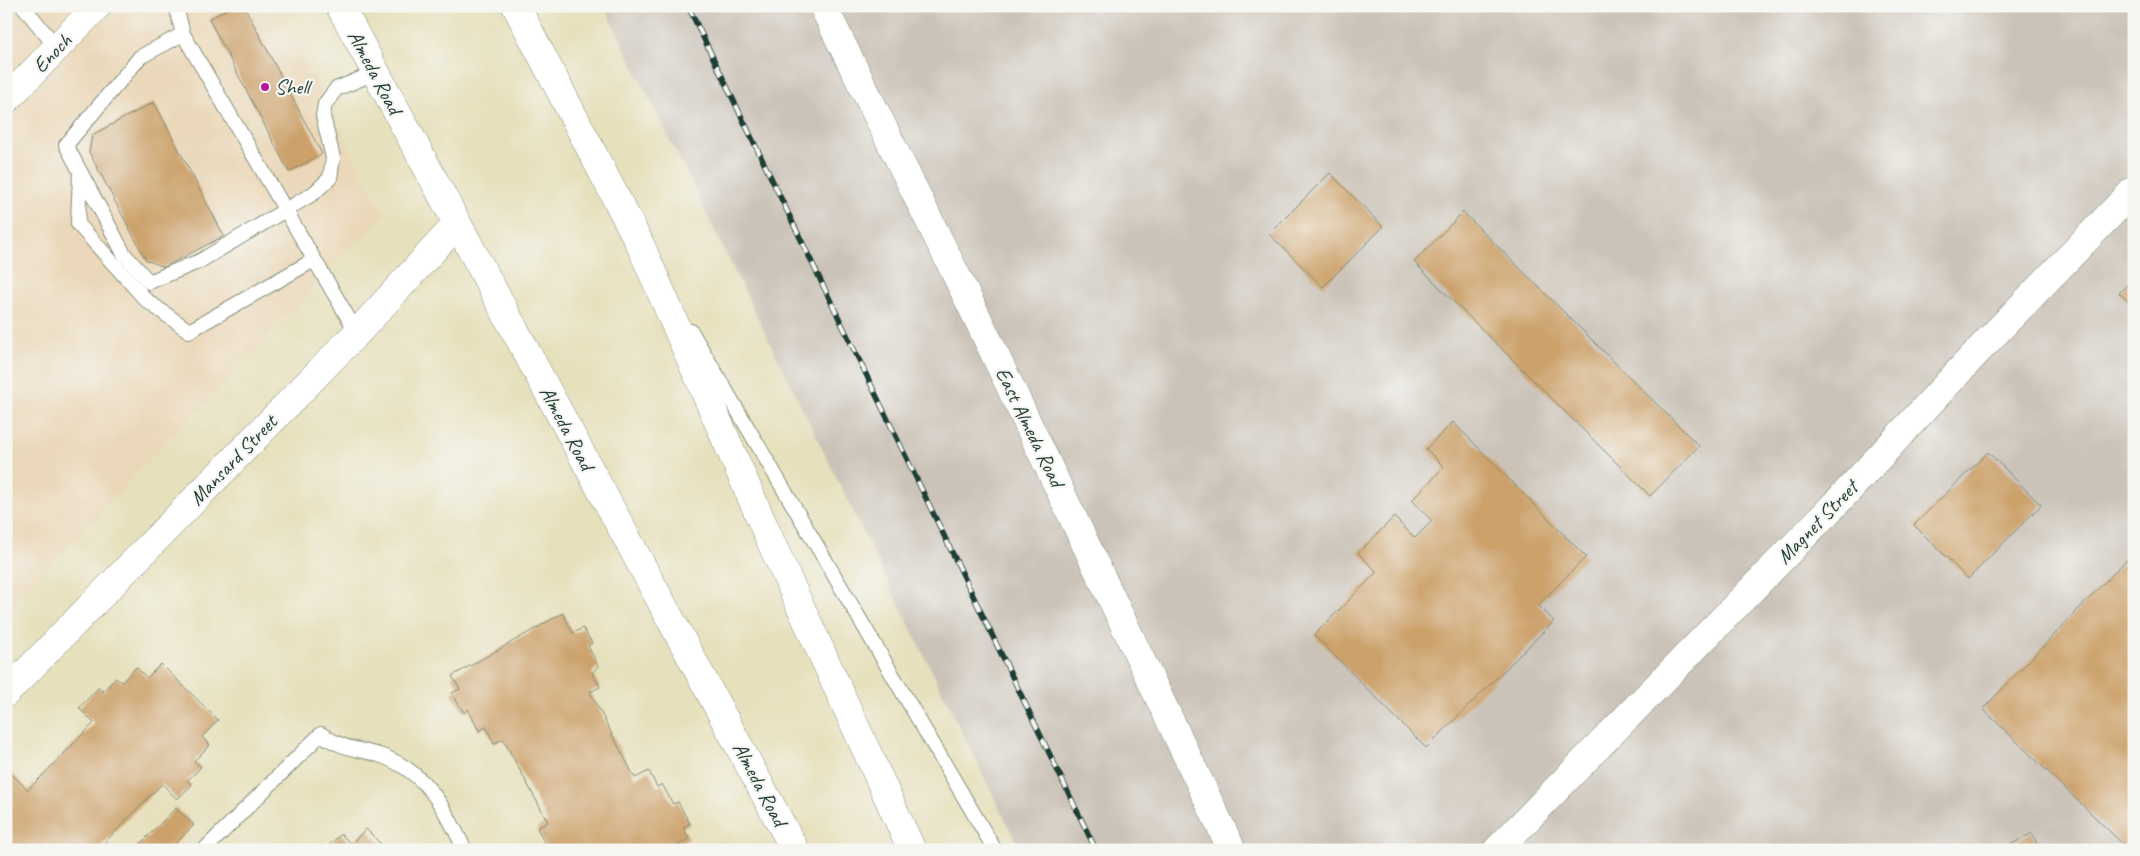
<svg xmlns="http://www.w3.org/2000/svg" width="2140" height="856" font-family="Caveat,sans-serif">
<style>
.built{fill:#ebd8ba}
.industrial{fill:#cbc3b8}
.building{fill:#cca16b}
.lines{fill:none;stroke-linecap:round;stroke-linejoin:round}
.service-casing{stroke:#838e78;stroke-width:16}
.minor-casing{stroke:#838e78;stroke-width:29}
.primary-casing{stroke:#838e78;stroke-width:29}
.service{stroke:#fff;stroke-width:14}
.minor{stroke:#fff;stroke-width:28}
.primary{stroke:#fff;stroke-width:28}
.rail-casing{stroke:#1f3d34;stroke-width:5.5}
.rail{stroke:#f6f6f2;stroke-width:4;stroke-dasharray:11;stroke-linecap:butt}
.poi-dot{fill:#b5179e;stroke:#f6f6f2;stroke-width:2}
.labels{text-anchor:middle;stroke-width:4.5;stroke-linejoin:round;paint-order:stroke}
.street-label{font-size:21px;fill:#1f3d34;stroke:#f6f6f2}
.poi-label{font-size:21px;fill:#1f3d34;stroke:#f6f6f2;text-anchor:start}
</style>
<rect width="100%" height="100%" fill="#f6f6f2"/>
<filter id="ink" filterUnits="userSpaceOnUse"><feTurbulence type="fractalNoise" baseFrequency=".02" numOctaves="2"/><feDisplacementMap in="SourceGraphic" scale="10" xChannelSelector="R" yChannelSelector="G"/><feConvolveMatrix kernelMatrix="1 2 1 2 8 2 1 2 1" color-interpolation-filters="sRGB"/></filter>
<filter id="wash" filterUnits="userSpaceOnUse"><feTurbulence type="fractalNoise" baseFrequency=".0096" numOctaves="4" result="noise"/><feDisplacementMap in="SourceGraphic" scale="20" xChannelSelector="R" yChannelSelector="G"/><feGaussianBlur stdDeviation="1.12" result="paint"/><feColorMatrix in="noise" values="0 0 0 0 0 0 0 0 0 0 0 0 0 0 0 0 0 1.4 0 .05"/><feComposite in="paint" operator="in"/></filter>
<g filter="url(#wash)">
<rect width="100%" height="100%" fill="#e7e0bc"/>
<path class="built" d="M6,6H276L384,214L6,611Z"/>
<path class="industrial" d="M604,6H2134V850H1020Z"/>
<g id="blocks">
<path class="building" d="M233,6H244L322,154L289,172L209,19Z
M154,102L224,236L164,267L146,260L89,152L92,135Z
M1330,173L1383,227L1323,287L1269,234Z
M1463,212L1699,446L1650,496L1414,262Z
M2134,278V307L2119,293Z
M1453,422L1586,557L1538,605L1554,621L1426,748L1314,635L1377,572L1358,553L1394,517L1415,538L1432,521L1412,500L1444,467L1426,449Z
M1988,452L2041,505L1968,579L1914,525Z
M2126,560L2134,568V850H2129L1983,709Z
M563,613L573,633L583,628L592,643L588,646L598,666L592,673L600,687L590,692L635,778L649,771L657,787L662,784L673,804L678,802L690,824L683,827L689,839L669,850H534L545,844L537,828L548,822L503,739L494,744L486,727L479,731L468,709L464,713L452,693L460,689L452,676Z
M161,664L218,720L202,737L210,745L194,761L201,767L187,781L192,785L177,799L162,784L97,850H6V778L11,773L28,790L94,723L79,708L99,687L103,692L115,678L122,682L136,667L147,678Z
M176,808L194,825L169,850H134Z
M366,829L387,850H315L320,845L326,848L341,834L351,844Z
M2032,833L2040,850H2001Z"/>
</g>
</g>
<g filter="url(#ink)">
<use href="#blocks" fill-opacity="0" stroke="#838e78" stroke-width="1"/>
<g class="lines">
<g class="service-casing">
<path id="service" d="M23,6L57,48
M176,6L183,34L357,333
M183,34L140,57L66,145L124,254L149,282L200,261L314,193L330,178L333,158L323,116L325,104L336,89L375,73
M80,172L78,224L146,300L189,331L314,260
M691,331L995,850
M204,850L321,734C342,749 355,748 379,755C427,771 444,808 465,850"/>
</g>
<g class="minor-casing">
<path id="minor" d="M823,6L974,311L1232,850
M6,100L97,6
M6,693L357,333L457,224
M1497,850L1843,496L1977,352L2134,190"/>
</g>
<g class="primary-casing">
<path id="primary" d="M340,6L795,850
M516,6L640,244L774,549L912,850"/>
</g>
<use href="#service" class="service"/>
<use href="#minor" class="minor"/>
<use href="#primary" class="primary"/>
<g class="rail-casing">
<path id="rail" d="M688,6L1096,850"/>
</g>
<use href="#rail" class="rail"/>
</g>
</g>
<circle class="poi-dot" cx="265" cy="87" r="5"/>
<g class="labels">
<g class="street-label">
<text transform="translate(52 53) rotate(-46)" y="7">Enoch</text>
<text transform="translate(375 72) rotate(62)" y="7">Almeda Road</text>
<text transform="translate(1030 427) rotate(64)" y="7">East Almeda Road</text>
<text transform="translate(567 428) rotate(62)" y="7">Almeda Road</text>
<text transform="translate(233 460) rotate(-46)" y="7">Mansard Street</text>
<text transform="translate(1817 522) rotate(-46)" y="7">Magnet Street</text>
<text transform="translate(760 784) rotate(62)" y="7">Almeda Road</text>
</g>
<g class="poi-label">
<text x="275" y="94">Shell</text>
</g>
</g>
<rect width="2140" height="856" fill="none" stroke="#f6f6f2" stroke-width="25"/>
</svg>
